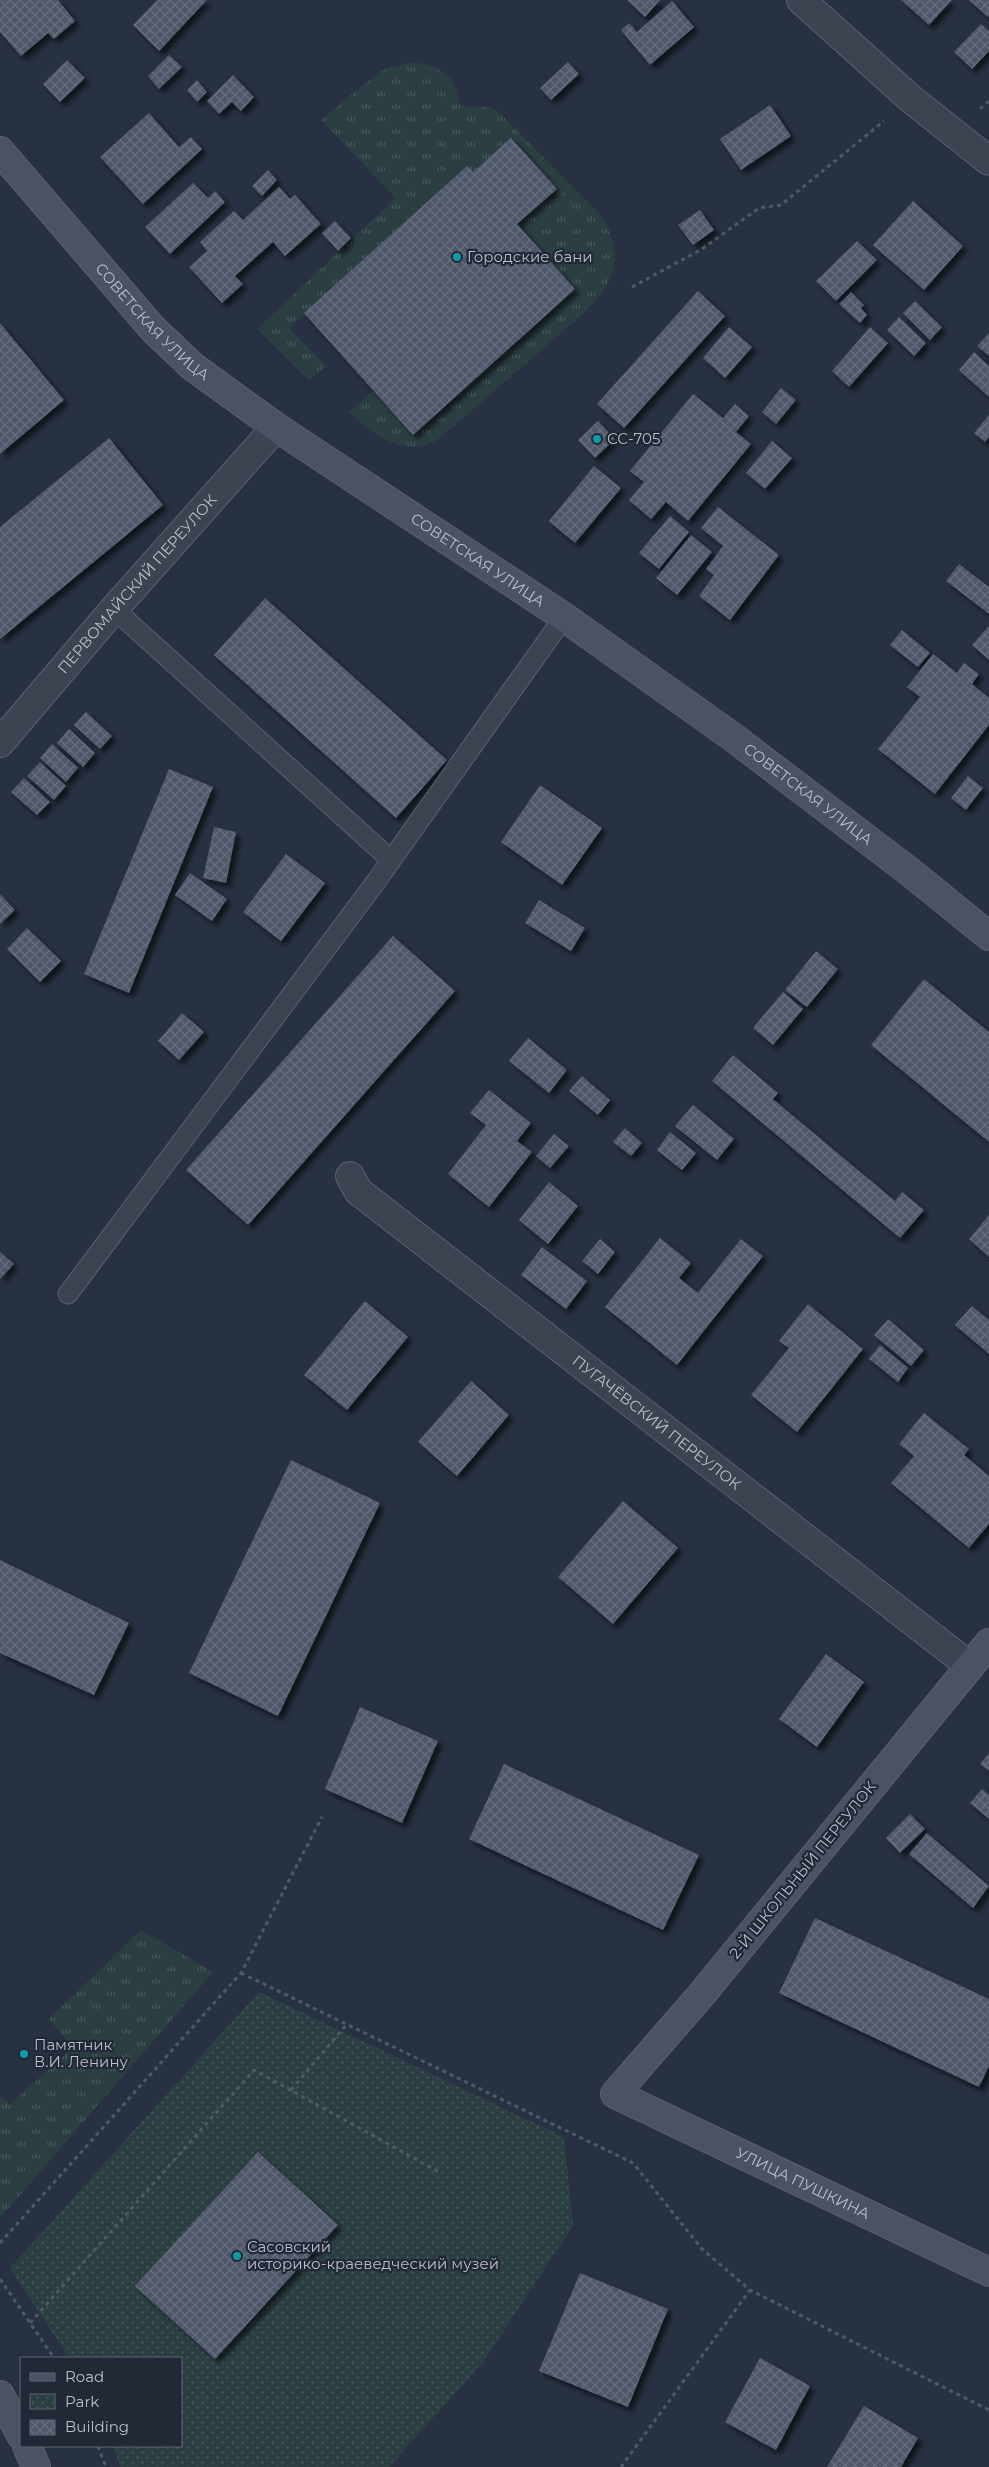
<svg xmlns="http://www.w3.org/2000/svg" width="989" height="2467" font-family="Montserrat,sans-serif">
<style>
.grass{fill:url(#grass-tufts)}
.park{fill:url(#park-dots)}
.building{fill:url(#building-cross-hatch);filter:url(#shadow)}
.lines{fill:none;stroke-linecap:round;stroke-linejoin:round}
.lane-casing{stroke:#5b616e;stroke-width:21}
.street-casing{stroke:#5b616e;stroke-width:30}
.secondary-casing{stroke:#5b616e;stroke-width:30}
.path{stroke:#4b5c61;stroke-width:3;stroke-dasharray:4 4;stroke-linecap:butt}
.lane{stroke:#3d4351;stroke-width:19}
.street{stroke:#3d4351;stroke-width:28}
.secondary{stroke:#4b5264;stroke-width:28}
.culture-dot{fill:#0f9aa8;stroke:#212836;stroke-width:2}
.labels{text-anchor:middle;stroke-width:4.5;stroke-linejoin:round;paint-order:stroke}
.poi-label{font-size:15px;fill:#babfcb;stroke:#212836;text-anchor:start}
.street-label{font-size:15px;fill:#babfcb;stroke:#212836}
</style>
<defs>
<pattern id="grass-tufts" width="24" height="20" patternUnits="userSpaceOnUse" patternTransform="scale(1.25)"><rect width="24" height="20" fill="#2b3f43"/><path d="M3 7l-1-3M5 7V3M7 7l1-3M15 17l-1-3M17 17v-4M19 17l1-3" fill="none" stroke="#48595d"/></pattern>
<pattern id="park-dots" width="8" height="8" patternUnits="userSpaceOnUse" patternTransform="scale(1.25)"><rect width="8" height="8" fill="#2b3f43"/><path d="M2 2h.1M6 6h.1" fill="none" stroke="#48595d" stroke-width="1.8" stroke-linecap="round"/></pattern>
<pattern id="building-cross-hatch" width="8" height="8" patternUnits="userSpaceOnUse" patternTransform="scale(1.25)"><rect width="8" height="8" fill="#4f586a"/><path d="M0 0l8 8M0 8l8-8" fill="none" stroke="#666e7e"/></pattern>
<filter id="shadow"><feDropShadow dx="4.5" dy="4.5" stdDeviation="2.5" flood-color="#0009"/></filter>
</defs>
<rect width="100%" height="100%" fill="#283141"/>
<path class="grass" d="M410,62C426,63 449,70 455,87C457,92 458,98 459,103C471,112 480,102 498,111L604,219C625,262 614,283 582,315L442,436C410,462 374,436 349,412L373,391L413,435L575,289L517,224L556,188L512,138L473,172L467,166L289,328L326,366L309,380L257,329L396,198L321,120L382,70Z
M141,1930L213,1972L0,2218V2096L10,2104L73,2048L49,2019Z"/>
<path class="park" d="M259,1992L564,2137L573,2226L484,2361L389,2467H120L113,2446H181V2358H69L10,2268Z"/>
<path class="building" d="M0,0H58L75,21L54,39L48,33L21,56L0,32Z
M157,0H207L159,51L133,25Z
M627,0H660L645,17Z
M901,0H952L929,25Z
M969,0H989V16L988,17Z
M672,1L694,27L650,65L621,30L629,23L637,32Z
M981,24L989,31V51L972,69L954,52Z
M169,55L182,67L159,89L148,76Z
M67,60L85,78L60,102L43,84Z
M568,62L579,74L551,100L540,88Z
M233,75L254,97L241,111L232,102L219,114L207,101Z
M197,80L207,92L197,102L187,90Z
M770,105L791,136L741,170L720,139Z
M149,113L179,147L191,137L202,149L143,204L100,157Z
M511,138L557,189L517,224L575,289L413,435L304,313L467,166L473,172Z
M268,170L277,180L262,196L252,186Z
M193,183L208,198L215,191L225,202L170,254L145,227Z
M279,187L290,199L295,195L321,224L285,256L273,242L235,276L243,284L222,303L189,267L207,251L200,242L234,211L243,220Z
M913,201L963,246L924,290L873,245Z
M700,210L714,230L693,245L678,225Z
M335,221L351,238L338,251L322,233Z
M857,241L877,260L836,301L816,281Z
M698,291L725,316L624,428L597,404Z
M851,292L864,305L861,308L867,315L860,323L839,304Z
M915,301L942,327L930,340L903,313Z
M899,317L926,343L914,356L887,330Z
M0,323L64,400L0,454Z
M729,327L752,347L725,378L703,358Z
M870,327L888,343L849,387L832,371Z
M989,333V356L977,346Z
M974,352L989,366V397L959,370Z
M781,388L796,400L776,424L762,412Z
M693,394L723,418L735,404L749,416L736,432L751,444L688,521L666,502L651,519L629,500L644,482L630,471Z
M989,415V437L985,442L974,433Z
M598,421L615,439L595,458L578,440Z
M109,438L163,505L0,639V527Z
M772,441L792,458L765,489L746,473Z
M594,466L621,488L575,543L549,521Z
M718,507L779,555L730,620L699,596L714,575L706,569L723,546L701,528Z
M670,516L689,532L659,569L639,553Z
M691,535L712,552L677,595L656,578Z
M959,564L989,587V614L946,581Z
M265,598L447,760L396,818L214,655Z
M989,626V660L972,645Z
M902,630L930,653L918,667L890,645Z
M933,654L957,673L964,663L979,674L972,684L989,698V725L935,794L878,749L920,697L907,687Z
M86,712L112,736L100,749L74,725Z
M69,729L95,753L83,767L57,743Z
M52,744L78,768L66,782L40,758Z
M40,762L66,786L54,800L27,776Z
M169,769L213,787L129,993L84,974Z
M968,776L983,788L966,810L951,798Z
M24,778L50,802L37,815L11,792Z
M540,785L602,828L562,885L501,842Z
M214,827L236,832L226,883L203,878Z
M286,854L325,883L281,941L243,912Z
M190,873L227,899L212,921L175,895Z
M0,894L15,910L0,924Z
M539,900L585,928L571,951L525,923Z
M27,928L61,961L40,982L7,949Z
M393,936L455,991L248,1225L186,1170Z
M816,951L838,969L807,1007L785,990Z
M924,979L989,1032V1142L871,1045Z
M783,992L803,1009L773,1045L753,1028Z
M182,1013L204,1032L179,1060L158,1041Z
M528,1038L567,1070L549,1093L509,1061Z
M733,1055L778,1093L773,1099L895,1201L902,1192L924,1210L900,1238L712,1081Z
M582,1076L610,1100L598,1115L569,1091Z
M489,1090L531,1123L517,1141L532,1152L489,1207L448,1174L486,1125L470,1113Z
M693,1105L734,1139L717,1160L675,1126Z
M625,1128L642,1143L631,1156L613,1142Z
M670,1132L696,1153L682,1170L657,1150Z
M554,1134L569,1146L550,1168L536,1156Z
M549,1182L578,1206L548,1244L519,1220Z
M989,1215V1257L969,1239Z
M660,1238L691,1263L679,1278L698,1293L741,1239L763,1256L677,1365L605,1307Z
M600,1239L615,1252L598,1274L582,1261Z
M542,1247L587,1281L566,1309L521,1275Z
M0,1252L14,1264L0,1279Z
M365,1301L408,1337L347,1410L304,1375Z
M808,1304L863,1349L797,1432L751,1395L789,1348L779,1341Z
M972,1306L989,1320V1354L955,1325Z
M888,1319L924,1350L911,1366L874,1335Z
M880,1345L908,1368L898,1382L869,1359Z
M471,1381L509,1415L457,1476L418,1442Z
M924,1413L969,1449L964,1455L989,1476V1524L969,1548L891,1483L914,1456L899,1444Z
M291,1460L380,1503L278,1716L189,1673Z
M623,1501L678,1548L613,1624L558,1577Z
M0,1560L129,1623L94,1695L0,1653Z
M826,1654L864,1682L817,1747L779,1719Z
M360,1707L438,1741L402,1823L325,1789Z
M989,1753V1771L980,1764Z
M504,1764L699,1855L663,1930L469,1839Z
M982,1789L989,1795V1819L970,1803Z
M910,1814L925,1829L900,1853L886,1838Z
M927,1833L989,1886L973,1908L909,1854Z
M815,1918L989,1999V2066L979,2087L779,1993Z
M258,2152L338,2225L215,2359L135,2286Z
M580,2273L668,2309L628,2407L539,2371Z
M760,2358L810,2386L776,2450L725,2422Z
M864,2406L918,2438L901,2467H827Z"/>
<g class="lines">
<g class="lane-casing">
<path id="lane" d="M114,609L391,860
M68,1294L375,883L564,617"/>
</g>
<g class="street-casing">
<g id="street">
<path d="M801,0L911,99L989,161"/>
<path id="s1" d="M0,743L114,609L276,427"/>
<path id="s2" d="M350,1176L358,1191L970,1666"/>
</g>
</g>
<g class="secondary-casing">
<g id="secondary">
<path id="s3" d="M0,151L153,329L192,366L276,427L564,617L734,738L910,872L989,936"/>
<path id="s4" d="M989,1643L702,1994L615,2094L989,2272"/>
<path d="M0,2395L21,2435"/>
<path d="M27,2446L36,2467"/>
</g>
</g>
<path class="path" d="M980,109L989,101
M632,287L702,249L759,208L781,205L884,121
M241,1973L633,2163L702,2249L750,2290L989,2410
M291,2090L347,2024
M0,2243L241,1973L322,1817
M0,2279L54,2358
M30,2323L254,2070L439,2172
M98,2446L106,2467
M621,2467L750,2290"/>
<use href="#lane" class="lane"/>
<use href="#street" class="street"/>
<use href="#secondary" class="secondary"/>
</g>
<g class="culture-dot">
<circle cx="457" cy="257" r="5"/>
<circle cx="597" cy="439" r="5"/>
<circle cx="24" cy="2054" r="5"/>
<circle cx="237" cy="2256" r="5"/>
</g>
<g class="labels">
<g class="poi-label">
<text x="467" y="262">Городские бани</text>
<text x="607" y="444">СС-705</text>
<text x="34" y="2050">Памятник<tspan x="34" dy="17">В.И. Ленину</tspan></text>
<text x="247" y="2252">Сасовский<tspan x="247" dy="17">историко-краеведческий музей</tspan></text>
</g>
<g class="street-label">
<text dy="5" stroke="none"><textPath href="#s3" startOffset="229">СОВЕТСКАЯ УЛИЦА</textPath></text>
<text dy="5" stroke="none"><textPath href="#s3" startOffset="634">СОВЕТСКАЯ УЛИЦА</textPath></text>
<text dy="5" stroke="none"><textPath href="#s1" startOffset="210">ПЕРВОМАЙСКИЙ ПЕРЕУЛОК</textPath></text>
<text dy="5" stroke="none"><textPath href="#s3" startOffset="1039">СОВЕТСКАЯ УЛИЦА</textPath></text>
<text dy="5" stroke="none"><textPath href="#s2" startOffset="395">ПУГАЧЁВСКИЙ ПЕРЕУЛОК</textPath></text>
<text transform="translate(803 1870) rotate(-51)" y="5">2-Й ШКОЛЬНЫЙ ПЕРЕУЛОК</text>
<text dy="5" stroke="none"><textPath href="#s4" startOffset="794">УЛИЦА ПУШКИНА</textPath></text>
</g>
</g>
<rect x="20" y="2357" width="162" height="90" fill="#212836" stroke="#5e6472"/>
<rect x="30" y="2373" width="25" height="8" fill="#4b5264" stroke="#5e6472"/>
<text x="65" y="2382" font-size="15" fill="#babfcb">Road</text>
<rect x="30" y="2394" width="25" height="15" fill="url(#park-dots)" stroke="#5e6472"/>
<text x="65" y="2407" font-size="15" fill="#babfcb">Park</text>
<rect x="30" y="2420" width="25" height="15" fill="url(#building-cross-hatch)" stroke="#5e6472"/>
<text x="65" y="2432" font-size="15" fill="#babfcb">Building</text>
</svg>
